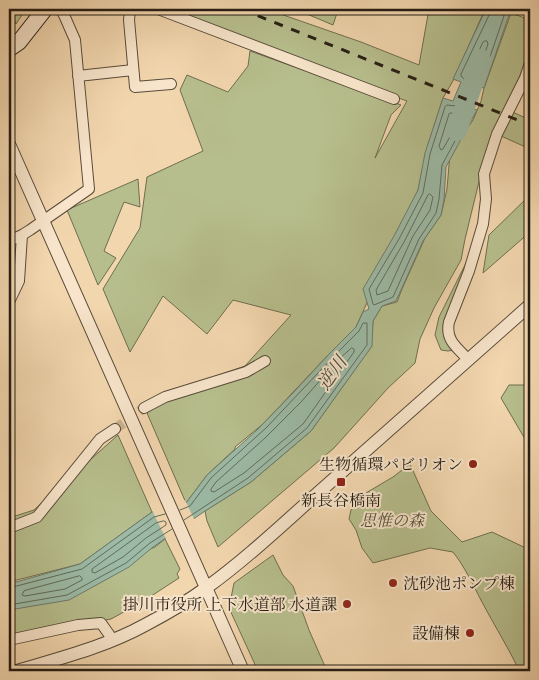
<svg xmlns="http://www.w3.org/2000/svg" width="539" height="680" font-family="'EB Garamond','Noto Serif JP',serif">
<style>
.green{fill:#b7be8d;stroke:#6e6e50}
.water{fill:#9cbaa6;stroke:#6c7b6c}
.pier{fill:#f2d6ae}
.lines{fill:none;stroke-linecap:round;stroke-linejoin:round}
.shore{stroke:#606c5d;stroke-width:1}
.river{stroke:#9cbaa6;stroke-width:20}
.minor-tunnel{stroke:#c9b18f;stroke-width:10;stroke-dasharray:10 5;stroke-linecap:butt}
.minor-casing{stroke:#584b3a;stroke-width:12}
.tertiary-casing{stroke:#584b3a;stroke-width:14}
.secondary-casing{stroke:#251d14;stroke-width:17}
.minor{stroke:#f7e4ca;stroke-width:10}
.tertiary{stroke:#f7e4ca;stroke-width:12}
.secondary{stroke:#f7e4ca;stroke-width:15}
.rail{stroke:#251d14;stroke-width:3;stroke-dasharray:9 9;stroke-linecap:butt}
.poi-dot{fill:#8f2418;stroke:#f7e4ca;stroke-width:2}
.labels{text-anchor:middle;stroke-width:4;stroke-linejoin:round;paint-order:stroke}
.poi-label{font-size:16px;fill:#251d14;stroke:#f7e4ca;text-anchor:end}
.park-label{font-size:16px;font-style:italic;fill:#514d38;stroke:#f7e4ca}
.water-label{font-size:18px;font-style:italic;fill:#494c40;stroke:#f7e4ca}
</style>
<rect width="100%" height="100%" fill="#f2d6ae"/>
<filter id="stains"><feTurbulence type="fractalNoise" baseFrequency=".004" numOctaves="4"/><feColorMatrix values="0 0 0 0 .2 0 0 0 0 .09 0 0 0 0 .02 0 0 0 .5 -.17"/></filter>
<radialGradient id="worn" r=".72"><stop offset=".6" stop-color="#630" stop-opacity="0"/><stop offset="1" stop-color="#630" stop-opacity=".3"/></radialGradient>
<path class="green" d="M10,9H26L16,24Z
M166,9H266L361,42L419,65L429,9H485L454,79L443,98L428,145L418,190L356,327L330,353L263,424L235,447V449L207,475L186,503L147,413L181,388L245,366L291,315L233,300L207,334L163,296L130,352L103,289L140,228L147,177L203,151L180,90L187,75L228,92L248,66L250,51L401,105L391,115L375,158L407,101L364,86Z
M295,9H335L338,10L333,25Z
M511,13L530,20V22L524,66L506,109L530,120V149L501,136L486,153L465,239L461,260L434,308L420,339L415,363L388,388L334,448L218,547L207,521L205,511L251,482L311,431L371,347L373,321L382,306L397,302L402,289L425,238L441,215L447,189L450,153L473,120L481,101L484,88Z
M138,179L140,207L124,202L104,251L116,258L98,285L67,210Z
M530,195V232L483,273L489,235Z
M469,257L448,314L443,332L454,350L448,351L441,350L435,335L439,317Z
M530,379V489L525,439L501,398L509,385H525Z
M118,435L152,512L80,564L9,582V518L34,510Z
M410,464L431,511L462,542L492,532L530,550V671H520L519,670C508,647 494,625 482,602C473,585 465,567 453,552L430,548L373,563L362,548L356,530L349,519L351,510L366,493L393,477Z
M165,539L180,569L177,574L179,578L142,602L111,619L9,638V610L155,547Z
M273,555L283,575L293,586L309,630L327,671H258L229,608L234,583Z"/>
<path class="water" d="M486,9H502L510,12L484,88L470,85L461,104L477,110L446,167L444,200L441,215L423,241L396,301L382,306L373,321L372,346L311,431L251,482L205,511L153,547L129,567L69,600L9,610V584L80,564L152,512L186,503L207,475L257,430L292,394L330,353L356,327L363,312L369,309L363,289L394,236L418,190L425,153L443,98L453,101L461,82L453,79Z"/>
<path class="pier" d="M185,500L195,521L167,541L152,510Z"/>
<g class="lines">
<path class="shore" d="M490,9V13L461,74V76L466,81L471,80L479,82L482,80L504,16L502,9
M485,41H487L488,44L478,73L475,74H471L470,70L483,42Z
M447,105L456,106L460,109L468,112L469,115L442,165L439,199L436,213L419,239L393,297L374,305L373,304L369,289L399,239L423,193L430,154L445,107Z
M451,113C454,113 460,115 460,119L443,149L441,150L439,146L449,114Z
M430,194L433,197L430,210L413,236L388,291L377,295L376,290L404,242L428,195Z
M352,348L354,349V352L303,424L244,473L214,492L211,491V489L216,482L265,438L301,402L338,360Z
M180,510L190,506L211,478L267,427L334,356L359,331L363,323H367V345L307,428L248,478L184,520
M164,521L166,522V525L146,538L123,557L95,573L92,572V569L156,523Z
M80,576L82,578V580L65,589L25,596L22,595L24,591Z
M9,588L82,569L154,517L165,514
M9,605L67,595L126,563L150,543L172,529"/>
<path class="river" d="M457,131L481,59"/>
<path class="minor-tunnel" d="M115,429L144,408"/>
<g class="minor-casing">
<path id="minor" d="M130,9L129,20L135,87L171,84
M158,9L394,99
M78,76L133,70
M9,241L22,235L30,230L89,189L75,40L64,15L60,9
M9,302L19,281L22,235
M469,360C457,348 445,340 449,322L469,271L483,224L486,199L484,174L497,134L525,78L530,63
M144,408L165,397L246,372L265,361
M9,528L37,517L100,439L115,429
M9,640L78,625L101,623L113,640"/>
</g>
<g class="tertiary-casing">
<path id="tertiary" d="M9,144L243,671
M17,671C60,658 105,647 145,625C166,614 187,602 206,588C249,557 287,520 327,485C395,425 463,365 530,305"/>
</g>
<g class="secondary-casing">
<path id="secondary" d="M9,49L19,42L45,9"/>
</g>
<use href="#minor" class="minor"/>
<use href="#tertiary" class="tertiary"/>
<use href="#secondary" class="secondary"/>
<path class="rail" d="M241,9L530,125"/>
</g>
<g class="poi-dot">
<circle cx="473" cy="464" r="5"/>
<rect x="336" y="477" width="10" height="10" rx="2.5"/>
<circle cx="393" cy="583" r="5"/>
<circle cx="347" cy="604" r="5"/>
<circle cx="470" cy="633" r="5"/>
</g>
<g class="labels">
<g class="poi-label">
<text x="463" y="470">生物循環パビリオン</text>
<text x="341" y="506" text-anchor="middle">新長谷橋南</text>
<text x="403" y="589" text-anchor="start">沈砂池ポンプ棟</text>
<text x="337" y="610">掛川市役所 上下水道部 水道課</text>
<text x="460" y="639">設備棟</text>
</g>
<g class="park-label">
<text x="392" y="526">思惟の森</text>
</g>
<g class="water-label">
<text transform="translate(332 373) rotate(-55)" y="6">逆川</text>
</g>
</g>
<rect width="539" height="680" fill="none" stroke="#f2d6ae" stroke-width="30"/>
<rect x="10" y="10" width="519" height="660" fill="none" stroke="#251d14" stroke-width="2.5"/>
<rect x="15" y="15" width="509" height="650" fill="none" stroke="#251d14"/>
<rect width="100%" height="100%" filter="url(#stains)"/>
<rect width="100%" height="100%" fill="url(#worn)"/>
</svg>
